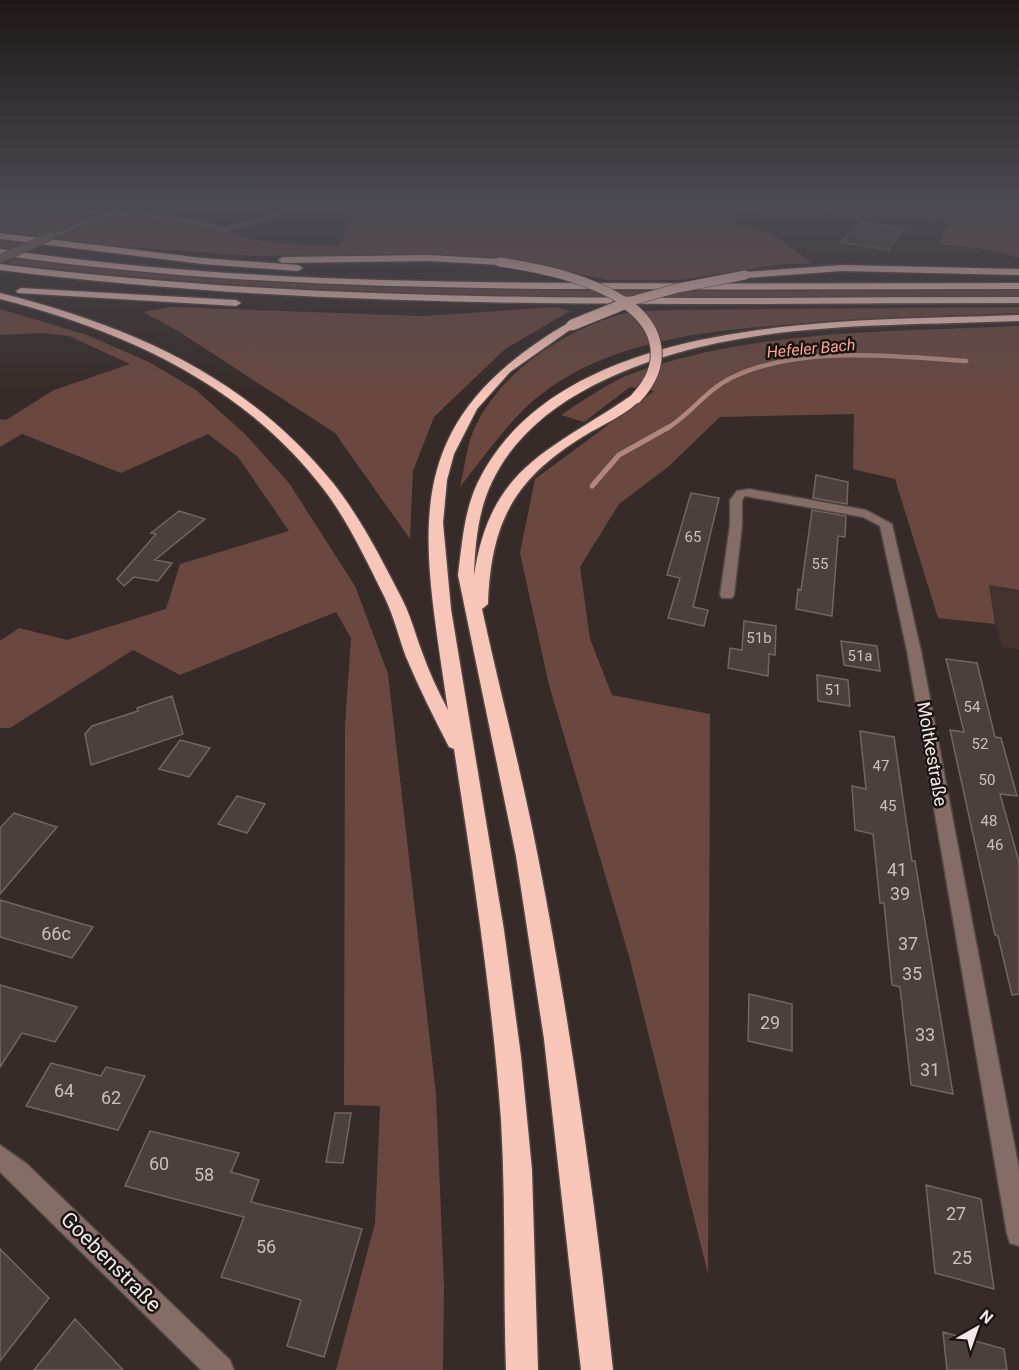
<svg xmlns="http://www.w3.org/2000/svg" width="1019" height="1370" font-family="Roboto,sans-serif">
<style>
.built{fill:#43312d}
.green{fill:#6a4840}
.lines{fill:none;stroke-linecap:round;stroke-linejoin:round}
.stream-far1{stroke:#b2887e;stroke-width:4.5}
.stream{stroke:#b2887e;stroke-width:5}
.building{fill:#4c403d;stroke:#736662;stroke-width:1.5}
.minor-casing{stroke:#504643;stroke-width:3}
.highway-casing{stroke:#504643;stroke-width:3}
.minor{fill:#866c66;fill-rule:evenodd}
.highway{fill:#f8c5b9;fill-rule:evenodd}
.minor-bridge-casing{stroke:#504643;stroke-width:9;stroke-linecap:butt}
.highway-bridge-far1-casing{stroke:#504643;stroke-width:10;stroke-linecap:butt}
.highway-bridge-casing{stroke:#504643;stroke-width:13;stroke-linecap:butt}
.minor-bridge{stroke:#866c66;stroke-width:8}
.highway-bridge-far1{stroke:#f8c5b9;stroke-width:9}
.highway-bridge{stroke:#f8c5b9;stroke-width:11}
.labels{text-anchor:middle;stroke-width:5;stroke-linejoin:round;paint-order:stroke}
.number-label{font-size:15px;fill:#c8c0bd}
.far-water-label{font-size:16px;font-style:italic;fill:#fda793;stroke:#1a1413}
.street-label{font-size:18px;fill:#f2eae8;stroke:#1a1413}
.near-number-label{font-size:18px;fill:#c8c0bd}
.near-street-label{font-size:21px;fill:#f2eae8;stroke:#1a1413}
</style>
<rect width="100%" height="100%" fill="#362b28"/>
<path class="built" d="M978,520L1019,526V650L1002,647L995,624Z"/>
<path class="green" d="M0,204H9L101,214L0,254Z
M410,204H1019V258L992,250L939,244L951,221L742,209L734,224L771,233L812,263L775,265L680,280H608L509,260L477,257L365,254L253,256L88,244L56,239L112,214L188,222L250,239L282,244L340,246L348,223L356,219L347,214L362,206Z
M19,257C350,300 685,290 1019,290V297C681,297 343,305 7,263Z
M172,307L424,316L556,307L570,311L505,349L434,417L413,471L410,539L335,433L178,331L143,312Z
M1019,307V313C945,316 870,317 796,324C706,331 606,340 534,400C506,424 483,458 460,487C465,467 467,442 476,425C502,371 565,330 622,314C637,310 656,311 672,310Z
M0,309L87,335L149,362L196,390L246,435L289,483L355,586L388,674L436,1094L444,1286L443,1370H336L375,1223L380,1106L344,1105L345,725L351,638L336,612L180,675L133,650L10,728H0V641L19,628L67,640L166,609L180,564L289,531L238,457L208,434L121,473L22,434L0,447V419L6,420L54,390L130,364L69,336L42,333L0,335Z
M1019,326V590L989,585L995,624L938,618L895,479L853,469L854,414L720,417L668,467L619,504L580,567L590,639L612,695L710,714L708,1274L629,956L549,685L520,553L535,479L654,391L630,387L584,422L561,415C585,399 609,382 636,372C758,329 892,332 1019,326Z"/>
<g class="lines">
<path class="stream-far1" d="M666,429C690,415 706,390 731,378C798,345 893,356 966,361"/>
<path class="stream" d="M592,486L619,455L669,427"/>
</g>
<path class="building" d="M861,222L904,229L888,250L841,242Z
M816,475L848,482L847,504L813,498Z
M691,493L719,498L693,607L708,610L704,626L668,618L680,578L667,575Z
M812,510L846,516L845,537L838,536L832,616L796,609L798,589L801,590Z
M179,511L205,519L155,560L172,563L158,581L134,577L124,586L117,579L156,534L151,533Z
M744,621L776,626L775,655L769,654L768,676L728,668L730,648L742,650Z
M841,641L877,646L880,671L844,665Z
M946,659L977,663L995,737L1001,738L1017,796L1000,794L1019,862V994L1012,995L998,936L995,935L967,807L950,730L964,732Z
M817,675L848,680L850,706L818,701Z
M172,696L183,734L91,765L85,734L92,726L138,711L137,708Z
M860,731L894,737L912,861H915L953,1094L911,1085L900,987L892,985L884,903H880L873,834L855,830L852,786L866,789Z
M180,740L210,748L189,777L159,769Z
M237,796L265,804L247,833L218,824Z
M14,813L57,827L0,894V828Z
M0,900L41,912L93,927L72,958L0,937Z
M0,985L77,1007L55,1042L22,1033L0,1067Z
M749,994L792,1004V1051L748,1041Z
M51,1063L101,1076L106,1067L145,1076L118,1130L26,1106Z
M335,1113H351L343,1163L326,1162Z
M150,1131L239,1153L231,1172L259,1180L251,1202L362,1229L324,1357L287,1346L301,1300L221,1277L244,1217L125,1186Z
M926,1185L981,1199L994,1289L935,1273Z
M0,1249L49,1298L0,1361Z
M75,1319L123,1370H34Z
M943,1332L1004,1349L1007,1370H947Z"/>
<g class="lines">
<g class="minor-casing">
<path id="minor" d="M10,204L110,211L129,204H138L120,212L193,219L223,228L270,216L284,204H291L274,218L223,232L192,223L112,215L49,239L47,236L102,214Z
M749,489L866,510L892,524L921,651L1019,1169V1246L1010,1243L1007,1234L907,651L880,526L863,517L745,496L742,500V525L734,595L732,598H722L720,595L730,525V500L737,491Z
M0,1145L27,1164L230,1360L234,1370H201L0,1172Z"/>
</g>
<g class="highway-casing">
<path id="highway" d="M0,233L202,258L298,265L303,268L298,271L202,264L0,239Z
M0,249C194,278 388,282 583,283C728,284 874,283 1019,283V289C874,289 728,290 583,289C388,288 194,283 0,255Z
M429,255L500,259L505,262L500,265L429,261L282,263L278,260L282,257Z
M0,264C338,307 679,297 1019,297V303C679,303 338,313 0,270Z
M842,265L1019,269V275L842,271L745,278L740,275L745,272Z
M21,288L236,300L241,303L236,306L18,293L16,291Z
M0,293C131,326 246,376 333,483C360,517 381,558 401,597C410,614 415,633 422,652C429,672 438,691 448,710C423,534 392,426 568,323L577,325L510,372L477,409L454,454L447,480L443,523L451,609L504,930L521,1056L532,1170L538,1370H506C503,1286 506,1203 501,1120C492,995 473,872 454,749L449,747C434,718 419,688 406,657C399,638 394,617 385,598C367,562 349,523 325,491C245,385 125,331 0,299Z
M1019,315V321C875,327 723,319 592,386C550,408 512,439 492,482C478,511 475,544 474,576C490,465 551,451 632,395H640L642,398C628,414 602,425 584,436C514,479 491,522 488,604L482,609C500,692 522,774 538,857C571,1026 595,1199 613,1370H581L544,1039L516,856L458,575C462,544 464,511 478,482C563,309 856,322 1019,315Z"/>
</g>
<use href="#minor" class="minor"/>
<use href="#highway" class="highway"/>
<g class="minor-bridge-casing">
<path id="minor-bridge" d="M0,259L49,237"/>
</g>
<g class="highway-bridge-far1-casing">
<path id="highway-bridge-far1" d="M500,262C544,269 589,278 627,303
M624,303L678,288L745,275"/>
</g>
<g class="highway-bridge-casing">
<path id="highway-bridge" d="M624,302C662,328 667,365 636,398
M572,325L629,302"/>
</g>
<use href="#minor-bridge" class="minor-bridge"/>
<use href="#highway-bridge-far1" class="highway-bridge-far1"/>
<use href="#highway-bridge" class="highway-bridge"/>
</g>
<linearGradient id="sky" x2="0" y2="1"><stop stop-color="#1e1816"/><stop offset="0.52" stop-color="#4c4a53"/><stop offset="1" stop-color="#4c4a53" stop-opacity="0"/></linearGradient>
<rect width="1019" height="396" fill="url(#sky)"/>
<g class="labels">
<g class="number-label">
<text x="693" y="542">65</text>
<text x="820" y="569">55</text>
<text x="759" y="643">51b</text>
<text x="860" y="661">51a</text>
<text x="833" y="695">51</text>
<text x="972" y="712">54</text>
<text x="980" y="749">52</text>
<text x="881" y="771">47</text>
<text x="987" y="785">50</text>
<text x="888" y="811">45</text>
<text x="989" y="826">48</text>
<text x="995" y="850">46</text>
</g>
<g class="far-water-label">
<text transform="translate(811 348) rotate(-5)" y="6">Hefeler Bach</text>
</g>
<g class="street-label">
<text transform="translate(932 754) rotate(80)" y="6">Moltkestraße</text>
</g>
<g class="near-number-label">
<text x="897" y="876">41</text>
<text x="900" y="900">39</text>
<text x="56" y="940">66c</text>
<text x="908" y="950">37</text>
<text x="912" y="980">35</text>
<text x="770" y="1029">29</text>
<text x="925" y="1041">33</text>
<text x="930" y="1076">31</text>
<text x="64" y="1097">64</text>
<text x="111" y="1104">62</text>
<text x="159" y="1170">60</text>
<text x="204" y="1181">58</text>
<text x="956" y="1220">27</text>
<text x="266" y="1253">56</text>
<text x="962" y="1264">25</text>
</g>
<g class="near-street-label">
<text transform="translate(111 1262) rotate(45)" y="7">Goebenstraße</text>
</g>
</g>
<g transform="translate(977 1328) rotate(40)" stroke="#1a1413" stroke-width="4.5" paint-order="stroke">
<path d="M0-4.5L10 22L0 15L-10 22Z" fill="#f2eae8"/>
<text y="-9" font-size="16" font-weight="bold" text-anchor="middle" fill="#f2eae8">N</text>
</g>
</svg>
